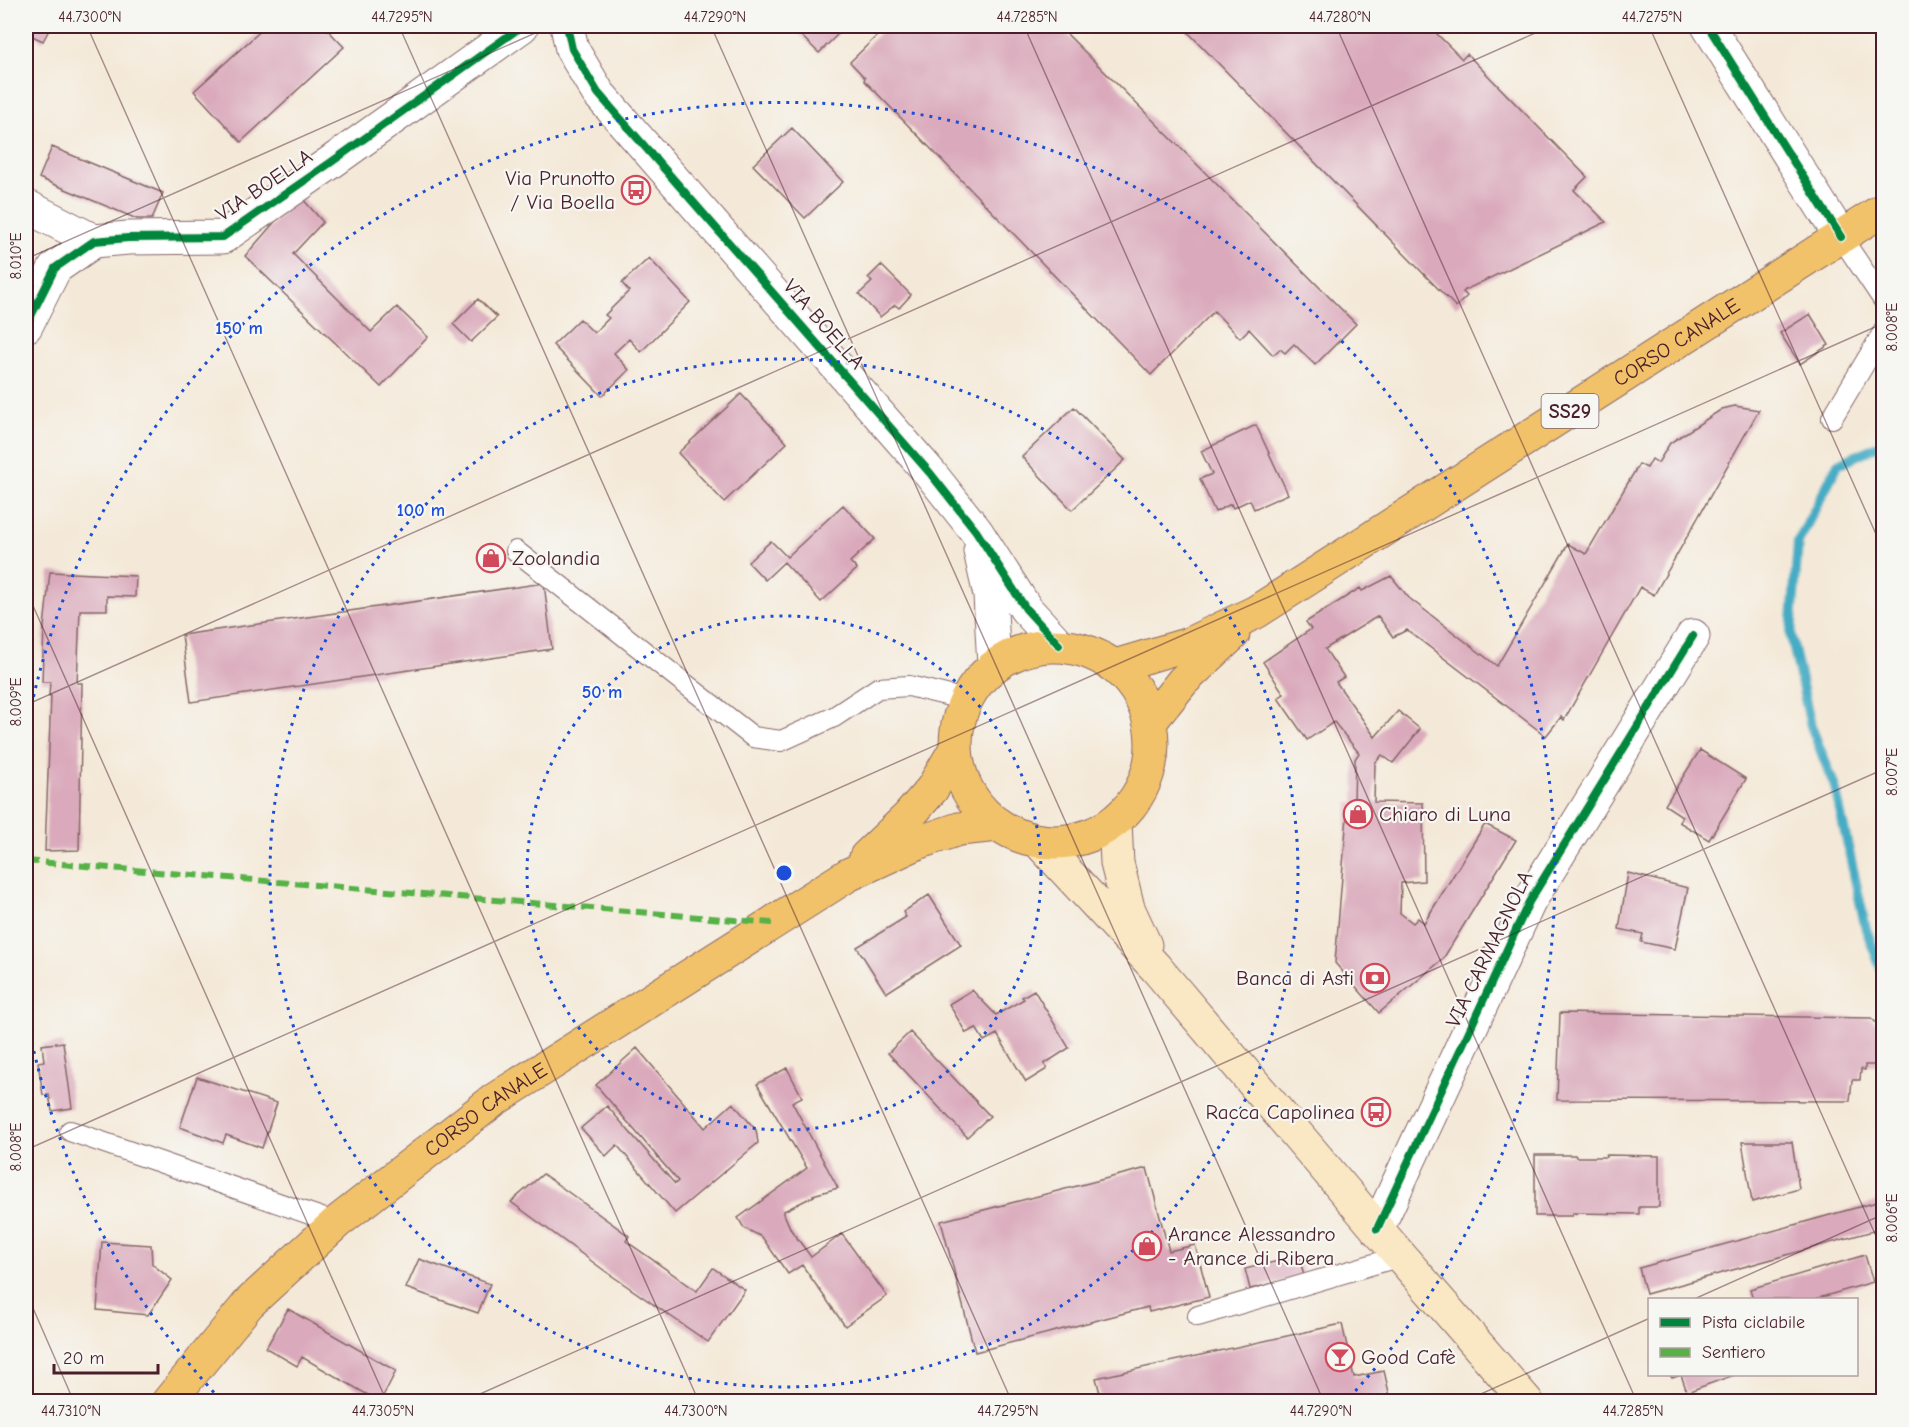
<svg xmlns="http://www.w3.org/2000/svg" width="1909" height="1427" font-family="'Comic Neue',sans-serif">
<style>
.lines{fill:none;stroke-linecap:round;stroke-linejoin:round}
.stream{stroke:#45acc4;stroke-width:10}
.building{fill:#daaabc}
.lane-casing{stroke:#866668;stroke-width:22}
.street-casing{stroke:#866668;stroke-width:35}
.secondary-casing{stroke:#866668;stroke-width:35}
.primary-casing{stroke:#866668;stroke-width:35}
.lane{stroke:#fff;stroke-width:20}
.street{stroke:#fff;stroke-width:33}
.secondary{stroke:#fae7c3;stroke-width:33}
.primary{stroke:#f2c26a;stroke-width:33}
.quiet{stroke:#57b146;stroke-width:6;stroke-dasharray:12 6;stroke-linecap:butt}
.cycleway-casing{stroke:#f6f6f2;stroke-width:11}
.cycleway{stroke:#00873e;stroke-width:8}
.ticks{fill:none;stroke:#4a1f2b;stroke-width:1.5;stroke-opacity:0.45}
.ring{fill:none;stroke:#1d4ed8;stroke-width:3;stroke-dasharray:3 6}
.labels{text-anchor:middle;stroke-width:4.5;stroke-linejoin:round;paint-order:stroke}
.shield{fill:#f6f6f2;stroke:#7e6067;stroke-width:1.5}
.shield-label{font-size:20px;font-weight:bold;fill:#4a1f2b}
.poi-label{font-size:21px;fill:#4a1f2b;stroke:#f6f6f2;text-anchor:start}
.street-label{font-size:21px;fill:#4a1f2b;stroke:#f6f6f2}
.centre{fill:#1d4ed8;stroke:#f6f6f2;stroke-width:3}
.ring-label{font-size:18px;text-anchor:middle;font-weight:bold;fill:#1d4ed8;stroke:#f6f6f2;stroke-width:4.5;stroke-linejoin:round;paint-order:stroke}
.neatline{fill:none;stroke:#4a1f2b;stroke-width:2}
.ticks-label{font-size:15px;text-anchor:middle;fill:#4a1f2b}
</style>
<rect width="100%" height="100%" fill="#f6f6f2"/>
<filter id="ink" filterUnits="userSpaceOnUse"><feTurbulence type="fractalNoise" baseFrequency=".0167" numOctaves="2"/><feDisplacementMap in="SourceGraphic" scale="12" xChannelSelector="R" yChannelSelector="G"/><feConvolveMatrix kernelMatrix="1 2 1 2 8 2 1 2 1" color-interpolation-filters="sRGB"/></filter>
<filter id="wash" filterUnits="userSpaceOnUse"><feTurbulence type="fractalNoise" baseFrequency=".008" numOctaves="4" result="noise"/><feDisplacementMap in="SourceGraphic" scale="24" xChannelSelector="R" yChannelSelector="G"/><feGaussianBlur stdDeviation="1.35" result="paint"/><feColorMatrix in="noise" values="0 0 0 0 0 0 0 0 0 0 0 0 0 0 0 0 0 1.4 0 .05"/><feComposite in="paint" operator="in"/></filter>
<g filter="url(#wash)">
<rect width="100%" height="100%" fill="#f4e9d8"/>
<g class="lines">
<path class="stream" d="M1884,443L1838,464L1798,542L1791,635L1811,726L1835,787L1866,929L1884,976"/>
</g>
<g id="blocks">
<path class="building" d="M26,26H51L43,41L26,33Z
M266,26H324L344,47L241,142L194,91Z
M791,26H846L819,53Z
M887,26H1059L1356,324L1315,365L1294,344L1285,353L1280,349L1273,355L1249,329L1240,338L1214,311L1151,375L864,80L865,78L850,62Z
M1182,26H1429L1462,59L1467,54L1587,177L1574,190L1606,222L1465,290L1463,292L1467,296L1456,307Z
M792,128L843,182L805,218L753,165Z
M52,147L163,193L152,219H137L39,178Z
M301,197L323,222L293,254L371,332L397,307L428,337L381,387L245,256L293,201Z
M649,258L690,302L641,352L629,339L614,353L629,370L602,396L553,345L580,319L594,333L609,318L605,315L629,291L622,283Z
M881,265L911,295L899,308L895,305L880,317L859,294L872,282L868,278Z
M478,299L497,317L471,342L453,324Z
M1810,314L1829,345L1800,364L1780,333Z
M741,394L787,443L724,502L678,453Z
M1735,406L1759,410L1654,595L1640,587L1564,720L1561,717L1546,736L1407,630L1393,637L1378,616L1325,649L1344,677L1336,682L1375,737L1398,711L1420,729L1393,763L1382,755L1375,763L1374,802L1423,803L1424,881L1401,883L1400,913L1413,923L1418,918L1424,923L1485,824L1516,840L1443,959L1379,1013L1335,963L1348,803H1354L1355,759L1359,753L1334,722L1307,740L1278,698L1284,694L1263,662L1311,629L1306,622L1360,588L1362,591L1391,576L1409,598L1497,666L1568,544L1586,554L1639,464L1647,468L1652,459L1658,463L1670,443L1722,409Z
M1074,407L1125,460L1072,510L1022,457Z
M1256,425L1288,494L1254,509L1250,500L1233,508L1231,504L1215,512L1200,479L1212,474L1201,451Z
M843,505L875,539L850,562L857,569L821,602L784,562L765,580L748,562L771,541L787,557Z
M50,572L136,576L135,597L107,596V610H80L77,683H82L79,850L45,851L51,696H49L50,682H42L44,627Z
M544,583L552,649L191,702L182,635Z
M1700,750L1746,779L1709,840L1679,822L1682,816L1665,805Z
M1628,873L1688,888L1675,949L1641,942L1643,934L1619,929Z
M929,895L961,945L886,993L857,947L906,917L903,912Z
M972,990L996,1015L1024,999L1022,997L1034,990L1069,1048L1044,1064L1047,1069L1026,1082L997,1034L984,1041L976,1028L966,1033L949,1004Z
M1560,1013L1871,1018L1884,1030V1065H1865V1070L1861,1069L1860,1080H1852L1850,1101L1557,1100Z
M910,1032L990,1116L967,1137L888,1053Z
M63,1042L72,1108L52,1111L49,1095H43L38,1062L44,1061L42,1045Z
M637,1048L705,1128L733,1103L756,1130L758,1143L675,1213L617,1145L606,1156L581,1128L607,1106L675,1184L678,1181L596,1085Z
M787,1068L802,1097L792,1102L838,1188L813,1195L814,1196L784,1211V1214L791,1230L811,1257L842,1234L887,1296L845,1326L802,1265L788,1274L762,1237L744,1228L738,1218L807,1168L757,1084Z
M197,1077L277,1103L262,1148L226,1135L223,1143L180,1127Z
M1742,1142H1792L1799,1189L1752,1202Z
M1535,1155H1575L1576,1157H1606V1155L1659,1156V1207H1639V1214L1573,1213L1572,1216H1535Z
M1147,1168L1169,1251L1195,1245L1209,1297L1149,1312L1148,1307L975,1352L941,1221Z
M543,1174L629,1236L626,1241L697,1291L713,1268L745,1290L708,1342L605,1271L511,1202Z
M1884,1200V1228L1646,1294L1639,1268Z
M102,1242L151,1245L152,1264L172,1280L148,1315L97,1310Z
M1865,1255L1873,1282L1815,1299H1753L1750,1289Z
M1299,1256L1304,1276L1250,1289L1245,1269Z
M419,1259L490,1284L478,1313L406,1288Z
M288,1309L396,1371L380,1402L302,1357L297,1366L266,1348Z
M1342,1324L1354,1377L1384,1371L1391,1401H1102L1096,1378Z
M1670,1374H1734V1375L1687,1392L1681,1375L1672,1378Z"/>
</g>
</g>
<g filter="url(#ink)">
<use href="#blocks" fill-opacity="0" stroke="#866668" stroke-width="1.5"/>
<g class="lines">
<g class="lane-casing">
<path id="lane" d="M1841,237L1884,301
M1832,418L1884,331
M516,551L753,737L781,741L834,717L878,688L909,686L966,700
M70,1131L336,1223
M1198,1316L1401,1256"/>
</g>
<g class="street-casing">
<path id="street" d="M567,26L572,49L598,93L930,473L976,531L1026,609L1059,645
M1708,26L1841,237
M26,206L94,241
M26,326L55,268L94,241L128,238L223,237L330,163L522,26
M980,551L990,595L994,665
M1377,1229L1529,902L1693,636"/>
</g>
<g class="secondary-casing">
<path id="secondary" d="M1115,822L1117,863L1128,908L1145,945
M1039,842L1156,968L1377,1229L1527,1402"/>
</g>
<g class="primary-casing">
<g id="primary">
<circle cx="1054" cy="744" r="98"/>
<path id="s1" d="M1115,666L1189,644L1256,612L1884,209"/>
<path d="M1150,722L1183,681L1233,634"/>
<path d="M866,857L908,817L932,789L955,750"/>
<path id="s2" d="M168,1402L249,1303L336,1223L494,1100L848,875L917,843L959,829L999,825"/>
</g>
</g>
<use href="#lane" class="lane"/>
<use href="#street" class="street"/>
<use href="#secondary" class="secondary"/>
<use href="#primary" class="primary"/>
<path class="quiet" d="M26,861L772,923"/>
<g class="cycleway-casing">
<path id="cycleway" d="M567,26L572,49L598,93L930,473L976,531L1026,609L1059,645
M1708,26L1841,237
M26,326L55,268L94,241L128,238L223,237L330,163L522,26
M1377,1229L1529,902L1693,636"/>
</g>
<use href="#cycleway" class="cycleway"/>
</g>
</g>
<path class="ticks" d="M87,26L699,1402M399,26L1012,1402M711,26L1324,1402M1024,26L1637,1402M1336,26L1884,1254M1649,26L1884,552M26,259L551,26M26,590L387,1402M26,705L1551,26M26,1150L1884,323M26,1292L74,1402M1692,1300L1884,1214M462,1402L1884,769M1463,1402L1650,1318"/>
<g class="ring">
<circle cx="784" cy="873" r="257"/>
<circle cx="784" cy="873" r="514"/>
<path d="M220 1399A771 771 0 0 1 26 1014M26 732A771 771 0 1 1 1348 1399"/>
</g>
<defs>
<g id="bus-ring" transform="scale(1.5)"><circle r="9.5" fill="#f6f6f2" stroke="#d1495b" stroke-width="1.5"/><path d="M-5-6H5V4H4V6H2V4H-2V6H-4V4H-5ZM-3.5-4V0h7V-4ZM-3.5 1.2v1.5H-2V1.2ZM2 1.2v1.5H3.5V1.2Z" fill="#d1495b"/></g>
<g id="shop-ring" transform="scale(1.5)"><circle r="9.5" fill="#f6f6f2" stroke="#d1495b" stroke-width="1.5"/><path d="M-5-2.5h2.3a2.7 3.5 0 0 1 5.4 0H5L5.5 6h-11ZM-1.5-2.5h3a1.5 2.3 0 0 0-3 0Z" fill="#d1495b"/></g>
<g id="bank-ring" transform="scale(1.5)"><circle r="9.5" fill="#f6f6f2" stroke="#d1495b" stroke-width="1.5"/><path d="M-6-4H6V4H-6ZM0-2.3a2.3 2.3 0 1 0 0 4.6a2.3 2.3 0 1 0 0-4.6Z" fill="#d1495b"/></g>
<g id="bar-ring" transform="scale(1.5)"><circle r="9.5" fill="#f6f6f2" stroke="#d1495b" stroke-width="1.5"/><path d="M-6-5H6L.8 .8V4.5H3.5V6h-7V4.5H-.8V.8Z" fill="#d1495b"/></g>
</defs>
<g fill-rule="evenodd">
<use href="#bus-ring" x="636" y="190"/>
<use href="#shop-ring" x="491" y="558"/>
<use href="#shop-ring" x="1358" y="814"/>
<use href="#bank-ring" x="1375" y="978"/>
<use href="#bus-ring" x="1376" y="1112"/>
<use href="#shop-ring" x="1147" y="1246"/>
<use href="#bar-ring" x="1340" y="1357"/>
</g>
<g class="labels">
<rect class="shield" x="1541.5" y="394" width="57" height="34" rx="4.5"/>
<g class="shield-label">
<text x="1570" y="418">SS29</text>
</g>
<g class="poi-label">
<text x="615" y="185" text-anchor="end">Via Prunotto<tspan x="615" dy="24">/ Via Boella</tspan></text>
<text x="512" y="565">Zoolandia</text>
<text x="1379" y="821">Chiaro di Luna</text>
<text x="1354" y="985" text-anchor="end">Banca di Asti</text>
<text x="1355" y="1119" text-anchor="end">Racca Capolinea</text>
<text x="1168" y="1241">Arance Alessandro<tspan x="1168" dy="24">- Arance di Ribera</tspan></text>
<text x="1361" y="1364">Good Cafè</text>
</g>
<g class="street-label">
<text transform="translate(264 185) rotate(-34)" y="7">VIA BOELLA</text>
<text transform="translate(824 324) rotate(49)" y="7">VIA BOELLA</text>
<text dy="7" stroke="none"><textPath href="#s1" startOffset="651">CORSO CANALE</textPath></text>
<text transform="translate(1489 949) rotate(-64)" y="7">VIA CARMAGNOLA</text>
<text dy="7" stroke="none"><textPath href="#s2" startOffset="434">CORSO CANALE</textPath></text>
</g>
</g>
<circle cx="784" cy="873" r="9" class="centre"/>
<g class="ring-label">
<text x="239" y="334">150 m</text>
<text x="421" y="516">100 m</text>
<text x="602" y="698">50 m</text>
</g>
<rect width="1909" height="1427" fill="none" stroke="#f6f6f2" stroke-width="66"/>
<rect x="1648" y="1298" width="210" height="78" fill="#f6f6f2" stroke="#b1a0a2" stroke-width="1.5"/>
<rect x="1660" y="1318" width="30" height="9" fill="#00873e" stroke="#b1a0a2" stroke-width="1.5"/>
<text x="1702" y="1328" font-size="18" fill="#4a1f2b">Pista ciclabile</text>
<rect x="1660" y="1348" width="30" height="9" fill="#57b146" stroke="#b1a0a2" stroke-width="1.5"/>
<text x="1702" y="1358" font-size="18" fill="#4a1f2b">Sentiero</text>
<path d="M54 1364v9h104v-9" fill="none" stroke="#4a1f2b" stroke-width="3"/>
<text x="63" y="1364" font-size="18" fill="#4a1f2b" stroke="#f6f6f2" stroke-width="4.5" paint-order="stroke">20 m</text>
<rect x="33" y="33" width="1843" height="1361" class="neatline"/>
<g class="ticks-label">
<text x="90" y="22">44.7300°N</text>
<text x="402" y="22">44.7295°N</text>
<text x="715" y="22">44.7290°N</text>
<text x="1027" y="22">44.7285°N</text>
<text x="1340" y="22">44.7280°N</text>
<text x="1652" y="22">44.7275°N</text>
<text transform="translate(16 256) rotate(-90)" y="5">8.010°E</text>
<text transform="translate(1892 327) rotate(-90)" y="5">8.008°E</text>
<text transform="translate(16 702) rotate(-90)" y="5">8.009°E</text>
<text transform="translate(1892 772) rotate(-90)" y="5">8.007°E</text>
<text transform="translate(16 1147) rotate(-90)" y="5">8.008°E</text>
<text transform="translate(1892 1218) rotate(-90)" y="5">8.006°E</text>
<text x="71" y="1416">44.7310°N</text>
<text x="383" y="1416">44.7305°N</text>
<text x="696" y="1416">44.7300°N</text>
<text x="1008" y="1416">44.7295°N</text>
<text x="1321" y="1416">44.7290°N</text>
<text x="1633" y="1416">44.7285°N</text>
</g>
</svg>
